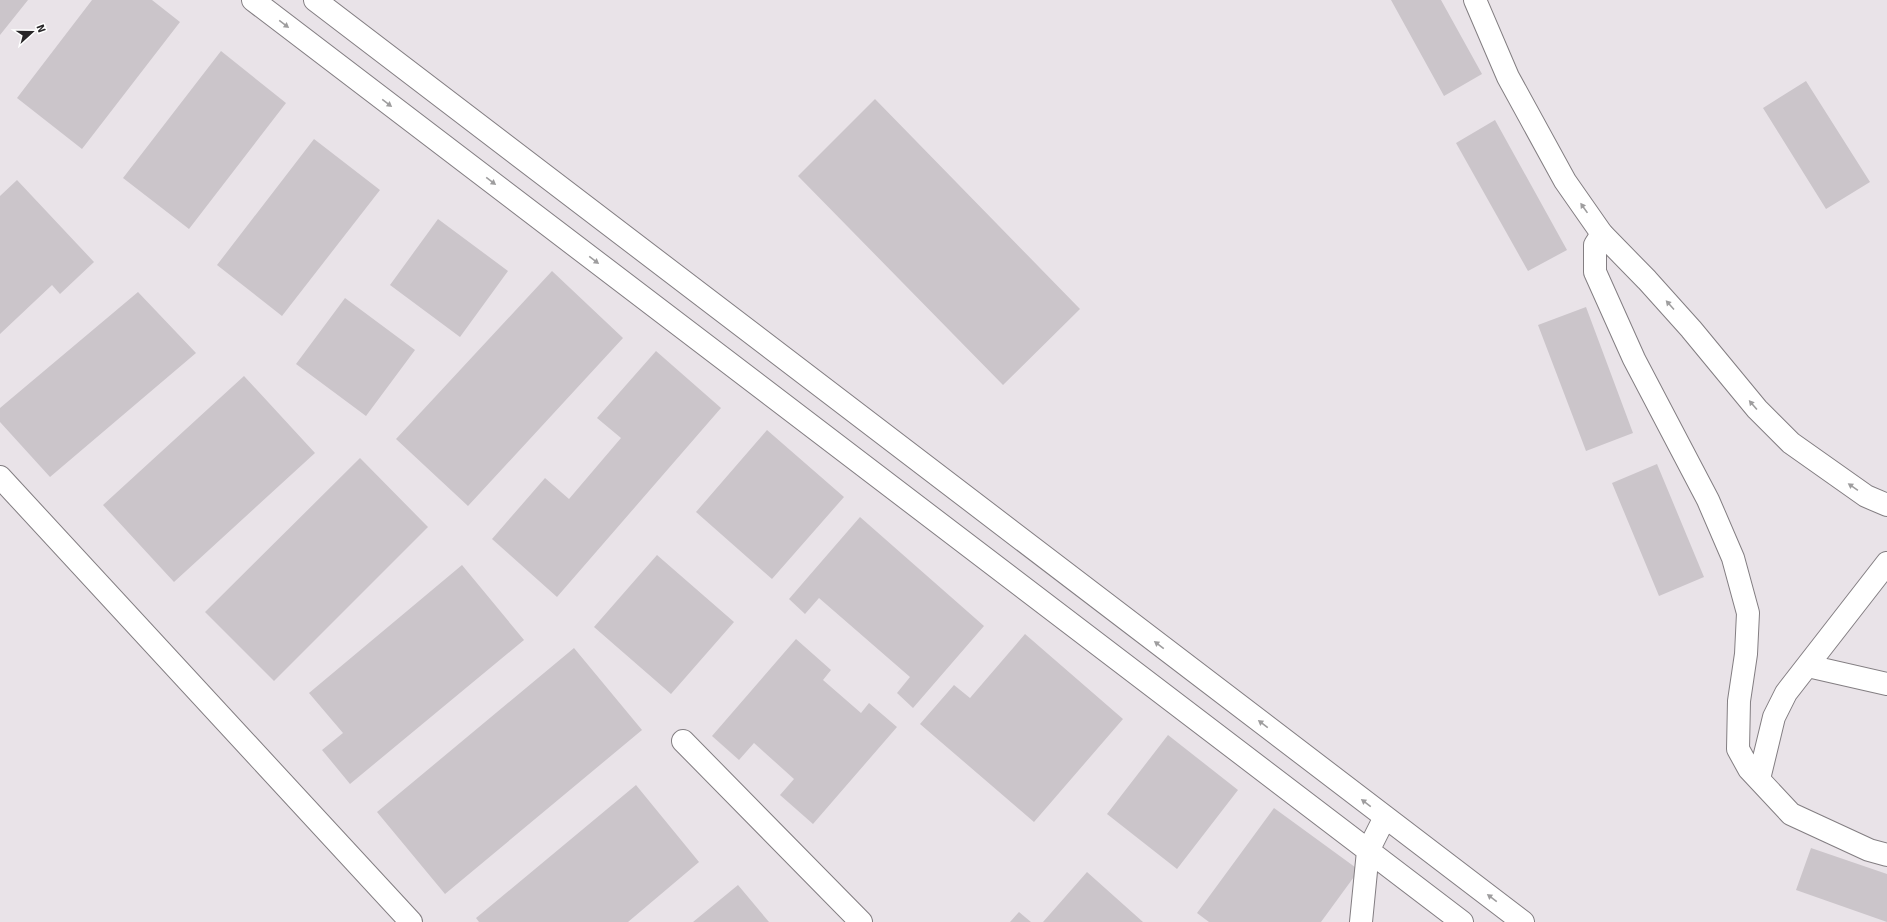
<svg xmlns="http://www.w3.org/2000/svg" width="1887" height="922" font-family="Signika,sans-serif">
<style>
.building{fill:#cbc5ca}
.lines{fill:none;stroke-linecap:round;stroke-linejoin:round}
.minor-casing{stroke:#837e82;stroke-width:24}
.major-casing{stroke:#837e82;stroke-width:24}
.minor{stroke:#fff;stroke-width:22}
.major{stroke:#fff;stroke-width:22}
.oneway{fill:#9e9d9e}
</style>
<rect width="100%" height="100%" fill="#e9e3e8"/>
<path class="building" d="M0,0H28L0,35Z
M92,0H152L180,22L82,149L17,98Z
M1391,0H1441L1482,74L1444,96Z
M221,51L286,103L189,229L123,178Z
M1806,81L1870,182L1826,209L1763,108Z
M875,99L1080,309L1003,385L798,176Z
M1495,120L1567,250L1528,271L1456,143Z
M314,139L380,190L282,316L217,265Z
M17,180L94,262L60,294L52,285L0,334V196Z
M438,219L508,271L460,337L390,285Z
M552,271L623,338L468,506L396,439Z
M138,292L196,353L50,477L0,422V408Z
M345,298L415,350L366,416L296,364Z
M1586,307L1633,433L1586,451L1538,325Z
M656,351L721,408L557,597L492,539L545,478L569,499L621,438L597,418Z
M244,376L315,453L174,582L103,505Z
M767,430L844,497L772,579L696,512Z
M360,458L428,527L274,681L205,612Z
M1657,464L1704,577L1659,596L1612,483Z
M860,517L984,626L913,708L897,693L910,677L819,598L805,614L789,599Z
M657,555L734,622L671,694L594,627Z
M462,565L524,640L350,784L322,750L343,733L309,693Z
M1025,634L1123,719L1034,822L920,724L954,685L970,698Z
M796,639L831,670L823,680L861,713L869,703L897,727L813,824L780,795L794,779L754,743L739,760L712,736Z
M574,648L642,730L445,894L377,812Z
M1168,735L1238,790L1177,869L1107,814Z
M636,785L699,862L628,922H479L476,918Z
M1274,808L1359,870L1321,922H1209L1197,913Z
M1811,848L1887,874V922L1796,890Z
M1087,872L1143,922H1043Z
M738,885L769,922H693Z
M1019,912L1031,922H1010Z"/>
<g class="lines">
<g class="minor-casing">
<path id="minor" d="M253,0L1462,922
M315,0L1523,922
M1602,234L1595,245V272L1634,359L1708,500L1733,558L1748,613L1746,654L1739,701L1738,749L1749,769L1791,814L1869,850L1887,855
M0,477L411,922
M1808,666L1887,684
M683,741L861,922
M1759,779L1774,717L1786,693L1887,563
M1361,922L1368,851L1385,817"/>
</g>
<g class="major-casing">
<path id="major" d="M1475,0L1508,77L1565,181L1602,234L1647,280L1691,329L1757,409L1791,443L1866,496L1887,505"/>
</g>
<use href="#minor" class="minor"/>
<use href="#major" class="major"/>
</g>
<defs><path id="oneway-solid" d="M-6-.8H1V-3.2L6.5 0L1 3.2V.8H-6Z"/></defs>
<g class="oneway">
<use href="#oneway-solid" transform="translate(284 24) rotate(37)"/>
<use href="#oneway-solid" transform="translate(387 103) rotate(37)"/>
<use href="#oneway-solid" transform="translate(491 181) rotate(37)"/>
<use href="#oneway-solid" transform="translate(1584 208) rotate(-125)"/>
<use href="#oneway-solid" transform="translate(594 260) rotate(37)"/>
<use href="#oneway-solid" transform="translate(1670 305) rotate(-132)"/>
<use href="#oneway-solid" transform="translate(1753 405) rotate(-131)"/>
<use href="#oneway-solid" transform="translate(1853 487) rotate(-145)"/>
<use href="#oneway-solid" transform="translate(1159 645) rotate(-143)"/>
<use href="#oneway-solid" transform="translate(1263 724) rotate(-143)"/>
<use href="#oneway-solid" transform="translate(1366 803) rotate(-143)"/>
<use href="#oneway-solid" transform="translate(1492 898) rotate(-143)"/>
</g>
<g transform="translate(32 32) rotate(69)" stroke="#ffffff" stroke-width="3" paint-order="stroke">
<path d="M0-3L7 15L0 10L-7 15Z" fill="#282628"/>
<text y="-6" font-size="11" font-weight="bold" text-anchor="middle" fill="#282628">N</text>
</g>
</svg>
